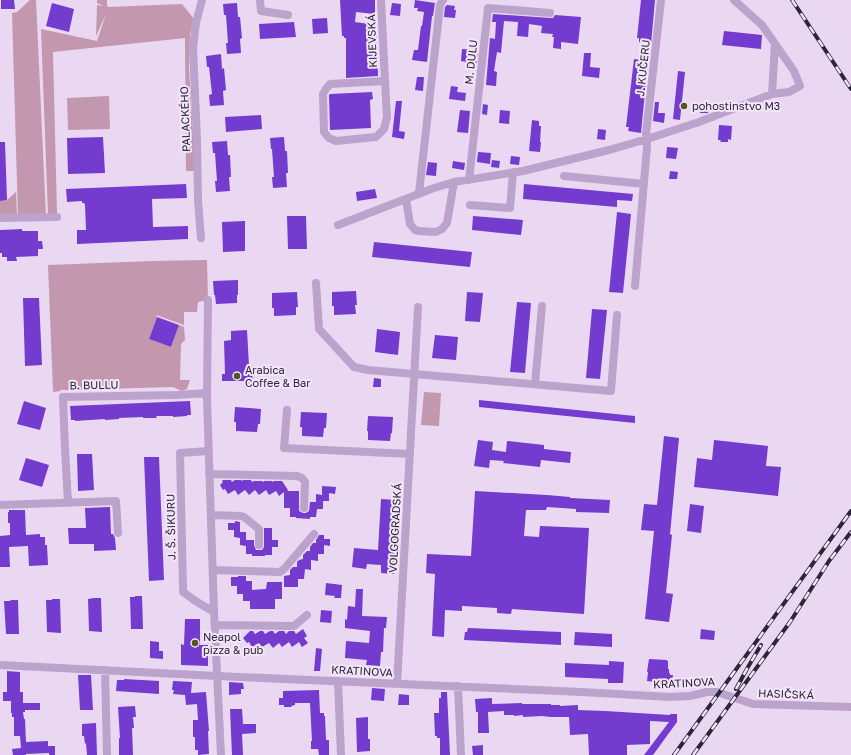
<svg xmlns="http://www.w3.org/2000/svg" width="851" height="755" font-family="'Golos Text',sans-serif">
<style>
.green{fill:#c397ae}
.building{fill:#733bce}
.lines{fill:none;stroke-linecap:round;stroke-linejoin:round}
.street{stroke:#bba3cb;stroke-width:8}
.rail-casing{stroke:#2d2636;stroke-width:4}
.rail{stroke:#f3e5fa;stroke-width:2.5;stroke-dasharray:8;stroke-linecap:butt}
.poi-dot{fill:#4d5a19;stroke:#f3e5fa;stroke-width:1.5}
.labels{text-anchor:middle;stroke-width:4;stroke-linejoin:round;paint-order:stroke}
.street-label{font-size:11px;fill:#2d2636;stroke:#f3e5fa}
.poi-label{font-size:11px;fill:#2d2636;stroke:#f3e5fa;text-anchor:start}
</style>
<rect width="100%" height="100%" fill="#ead8f3"/>
<path class="green" d="M30,0H36L46,217L18,218L12,13L17,12Z
M97,0H107V6L109,7L182,4L194,19L190,34L189,68L195,171H186L185,38L53,52L57,214L48,215L41,29L97,41L106,14L96,36L97,5L104,6L97,3Z
M109,96L110,129L68,130L67,98Z
M16,192L17,216H0V201L7,200Z
M207,260L208,300L198,302L197,312H184V325L156,315L157,317L149,339L171,347L179,325L184,327L185,340L181,344L180,380H190L187,389L182,391L173,387L69,390H62L63,388L60,391L53,392L48,265L152,261Z
M424,392L441,393L439,426L421,425Z"/>
<path class="building" d="M1,0H14L15,9H1Z
M340,0H375V14L356,12L355,22L376,25L378,76L346,78V38H344V36H342Z
M415,0L435,3L433,16H432L427,62L412,60L414,50H418L421,26H422L424,12L417,11L418,8H414Z
M641,0H655L651,44L639,42V38H637Z
M52,3L74,9L69,32L46,26Z
M237,3L238,17H240L242,38L240,39L241,53L227,54L226,43H228L226,15H224L223,4Z
M392,3L401,4L400,16L390,15Z
M447,5L455,6L454,10H456L455,18L444,17L445,7Z
M493,14L550,18H553L555,15L581,17L578,44L561,42V49L553,48L554,37H552L553,34L541,33L542,26L529,24L528,37L517,36L518,22L504,21L501,53L497,52L494,71L497,72L496,86L486,85L490,38L495,39L496,22H492Z
M327,18L328,33L313,34L312,19Z
M294,22L296,37L260,39L259,24Z
M724,31L762,35L761,49L722,45Z
M462,49L478,50L476,65L466,64L467,62L461,61Z
M584,53H591L590,67L600,68L599,78L582,76Z
M221,54L222,69L224,68L226,90L223,91L224,105L210,106L209,95L212,94L209,67H207L206,56Z
M634,59L648,61L641,133L628,131L629,127H626Z
M678,71L685,72L680,120L673,119Z
M417,77H424L423,91L415,90Z
M451,86L458,87L457,92L466,93L465,101L449,99Z
M372,92L373,99L370,100L371,128L330,130L329,95L330,94Z
M396,101H402L399,131L405,132L404,139L392,137Z
M655,102H659L658,113H665L664,123L653,121Z
M701,102L708,103V113H700Z
M483,104L488,105L487,115L482,114Z
M460,110L470,111L468,133L457,132Z
M500,110L510,111L509,124L499,123Z
M261,115L262,129L226,132L225,117Z
M532,120L539,121V126H541L540,142H541L540,152L529,151Z
M719,125L732,126L731,140L728,139V142H720L721,140H718Z
M598,129L606,130L605,140L597,139Z
M103,137L105,173L68,174L67,138Z
M284,137L285,151H287L288,173H286L287,187L273,188L272,177H274L272,149H271L270,138Z
M227,141L228,155H230L231,177H229L230,191L216,192L215,181H217L215,153H213L212,142Z
M0,142H5L7,200L0,201Z
M667,147L678,148L676,159L666,158Z
M478,152L491,153L490,164L477,162Z
M511,156L520,157L519,165L510,164Z
M492,160L500,161L499,168L491,167Z
M453,161L465,163L464,170L452,168Z
M428,162L437,163L436,176L426,175Z
M670,171L678,172L677,179H669Z
M186,184L187,198L152,199L153,227L188,226V239L77,244V230H86L85,205L84,203H82V201L67,202L66,189Z
M524,184L633,194L632,201L617,200V207L523,199Z
M375,189L377,198L357,201L356,192Z
M617,212L631,214L623,293L609,292Z
M287,216H306L307,249H288Z
M473,216L523,220L521,235L472,230Z
M245,221V251L223,252L222,222Z
M22,229V231H38V241H42L43,249H38V256L16,257L17,261H7V257H2V253H0V230Z
M374,242L472,252L470,267L372,257Z
M238,280V295H237V303L216,304L215,295H214L213,281Z
M356,291L357,305H355L356,314L334,315V306H332V292Z
M297,292L298,307H296V315L274,316V308H272V293Z
M467,292L483,293L480,322L465,321Z
M23,298H39L42,365L25,366Z
M517,302L531,303L525,373L510,372Z
M592,309L607,310L600,379L586,378Z
M157,317L179,325L171,347L149,339Z
M377,329L400,332L398,355L375,352Z
M247,330L249,366H252L253,388H245L244,381H222V374H225L224,341L231,340V331Z
M435,335L458,337L456,360L432,358Z
M374,378L381,379V387H373Z
M479,400L635,416V423L479,407Z
M24,401L46,408L40,430L17,424Z
M190,401L191,415H187V416L173,417V416H156L157,418H143V417L119,418V419L105,420V419L75,421V420H71L70,406Z
M235,407L261,409L260,424H258L257,432L236,431V422H234Z
M301,412L327,413L326,428H324L323,437L302,436V427H300Z
M368,416L393,417L392,433H391L390,441L368,440V431H367Z
M664,436L679,438L671,524L670,534L672,535L666,593L673,594L669,622L645,619L654,531L641,530L644,504L657,505Z
M478,440L493,442L492,450L506,452L507,441L544,445V449L571,452L570,463L541,460L540,467L503,463L504,461L490,460L489,468L474,466Z
M714,440L768,446L766,466L781,467L778,496L694,487L697,458L712,460Z
M77,454H92L94,490L78,491Z
M144,457H159L164,580L149,581Z
M26,458L49,465L42,487L19,480Z
M223,480H231L232,482L235,480H241L242,481L243,480H251L252,482L254,481H262L263,482L265,481H272V482L274,481H282L288,490L287,491H299V511L303,513H306L309,511L310,502H316V494L322,495V486L336,487L335,494L329,493V501H323V509H317L316,517H310V519L296,518V517H290V508H284V492L279,496L276,491L269,495L266,490L259,495L255,490L249,495L245,490L238,495L235,490L228,494L225,489L223,490L220,485L223,482L222,481Z
M475,491L547,495L570,497V498L610,500L609,513L576,512V509L547,507L546,510H526L524,536L539,537L540,526L589,528L584,614L512,609L511,614L497,613V608L462,606V611L445,610L444,637L432,636L435,574L426,573L427,554L471,556Z
M381,499L396,500L395,506L398,507L394,574L381,573V565L367,564L366,569L352,567L354,548L378,550Z
M690,504L704,506L701,533L687,531Z
M110,507L111,534H113L115,538L116,550L94,551V544H69L68,528H86L85,508Z
M9,510H25L26,535L40,534V537H45V545H47L48,565L29,566L28,546L9,547L10,567H0V536L10,535V523H8V512H9Z
M235,521L240,522V532H246V540H254V545L256,550H262L264,547V528H272V540H278V547H272V555H265V556H252V554H246V546L240,545V538L234,537V530H228V523H235Z
M319,535H324V539H330V546L324,545V554H318V561L311,560V570L305,569L304,579H298V587H284V576L290,575V570L293,567H297V562L299,560L303,559V555L307,551H310V547L313,543H316V540Z
M238,576H246V581H252V590L266,589L267,582H282V599H275V609H250V601H243V594H237V586H231V577H238Z
M326,583L342,585L341,598H334L335,596L325,595Z
M356,589H363L362,616L387,617L386,628H384L383,652H381L380,666L366,665L367,660L345,658L346,641L369,643L370,631L345,628V619L347,620L348,606L355,607Z
M135,596H142L143,629H131L130,597H135Z
M94,598H101L102,632L89,631L88,599Z
M52,599H60L61,633L47,632L46,600H52Z
M10,600H18L19,634H6L4,601H11Z
M321,610L332,611L331,623L320,622Z
M185,619H200V645H208V666L181,665V644L184,645Z
M468,628L561,632V645L464,640L465,632H467Z
M303,629L307,636L304,638L308,643L302,647L299,642L292,647L289,642L282,647L279,643L273,648L269,643L262,647L259,643L252,647L249,642L247,643L243,638L250,631H253L255,634L260,631H263L265,634L270,631H273L275,634L279,631H284L286,634L289,631H294L296,634Z
M701,629L715,631L714,640L700,639Z
M575,632L612,634V647L574,645Z
M150,641L159,642V651H163V659L150,658Z
M316,648L322,649L320,671H314Z
M649,659L667,660V661H668V669H669V673H670V675H673L672,684L647,681L648,672H647Z
M609,661L624,662L623,683H608V679L565,677V663L609,665Z
M7,671L20,672V692H23V703H40V710H25V712H23L24,719H25L26,742L48,741V746H55V755H49V753L26,754V755H13L12,749L21,748L20,736H14V717H12V713H11V701H3V692H7Z
M78,675H91L93,710H80Z
M124,679L159,681V694L116,691L117,680H124Z
M173,681L192,682L191,693L206,692L209,731H208L209,754L198,755V750H195V737H193V720H198L197,704L186,705L185,695L173,694L174,690H172Z
M229,682L243,683L244,689H241V694L229,695Z
M372,688L385,689L384,701L371,700Z
M319,690L320,713H324V716H325L326,740H329V755H319L318,749H311V741H312L310,703H295V705L291,706L292,707H284V705H279V698H283V691Z
M441,692H447L450,755H440V738H437V736H435L434,713H439V698H441Z
M399,694L409,695V705H398Z
M492,698V704L522,703V704H551V705H560V706L578,705V710L605,711L670,715V714H677V722L653,755H644L669,722L650,721V744L627,745V755H589L588,734L570,735L569,717H551L542,716L523,717V715L514,716V715H504V711L488,712L489,733H478V712H476L475,699Z
M135,706L136,717H133L134,728H132L133,755H119V738H120L118,707Z
M230,709H242L243,724H256V733L242,734L243,755H232Z
M368,717V739H370V751L357,752L356,718Z
M96,723L97,755H87L86,743L85,744L84,736H82V724Z
M483,745V755H473L472,746Z"/>
<g class="lines">
<path class="street" d="M260,0L261,11L288,15
M381,0L385,81L387,117L384,129L376,137L336,141L329,138L324,132L323,94L326,89L330,84L385,81
M772,94L775,44
M564,176L644,184
M469,180L488,8L550,13
M419,193L440,5L443,0
M406,199L410,224L415,230L419,231L436,232L442,229L447,223L454,182
M470,205L510,208L513,172
M0,218L57,217
M338,225L434,188L454,182L523,171L609,150L647,139L699,122L772,94L789,92L800,86L794,71L762,25L734,0
M201,238L198,200L197,140L193,48L196,23L202,0
M316,283L319,329L354,367L368,370L611,391L617,315
M635,286L647,147V139L646,134L661,0
M208,300L207,398L214,612L221,755
M535,384L542,306
M287,410L284,448L410,454
M208,451L180,453L183,588V592L197,602L214,612
M209,474L297,476L302,478L305,482L304,508
M68,503L65,448L63,397L177,395L207,393
M0,505L116,501L118,533
M211,515L241,516L244,517L259,529V545
M213,570L280,572L284,569L314,534
M215,625L294,626L307,615
M0,665L217,676L582,692L670,697L690,696L707,692H717L753,704L851,707
M105,670L107,755
M338,681L341,755
M397,684L418,307
M458,686L461,755"/>
<g class="rail-casing">
<path id="rail" d="M792,0L851,89
M736,689L748,667L761,645
M674,755L851,511
M693,755L790,622L829,561L851,532"/>
</g>
<use href="#rail" class="rail"/>
</g>
<g class="poi-dot">
<circle cx="684" cy="106" r="4"/>
<circle cx="237" cy="376" r="4"/>
<circle cx="195" cy="643" r="4"/>
</g>
<g class="labels">
<g class="street-label">
<text transform="translate(372 41) rotate(-92)" y="4">KIJEVSKÁ</text>
<text transform="translate(471 62) rotate(-84)" y="4">M. DULU</text>
<text transform="translate(643 68) rotate(-84)" y="4">J. KUČERU</text>
<text transform="translate(185 119) rotate(-92)" y="4">PALACKÉHO</text>
<text transform="translate(94 385) rotate(-1)" y="4">B. BULLU</text>
<text transform="translate(171 527) rotate(-91)" y="4">J. Š. ŠIKURU</text>
<text transform="translate(395 528) rotate(-87)" y="4">VOLGOGRADSKÁ</text>
<text transform="translate(362 671) rotate(3)" y="4">KRATINOVA</text>
<text transform="translate(684 683) rotate(-3)" y="4">KRATINOVA</text>
<text transform="translate(786 694) rotate(2)" y="4">HASIČSKÁ</text>
</g>
<g class="poi-label">
<text x="692" y="110">pohostinstvo M3</text>
<text x="245" y="374">Arabica<tspan x="245" dy="13">Coffee &amp; Bar</tspan></text>
<text x="203" y="641">Neapol<tspan x="203" dy="13">pizza &amp; pub</tspan></text>
</g>
</g>
</svg>
